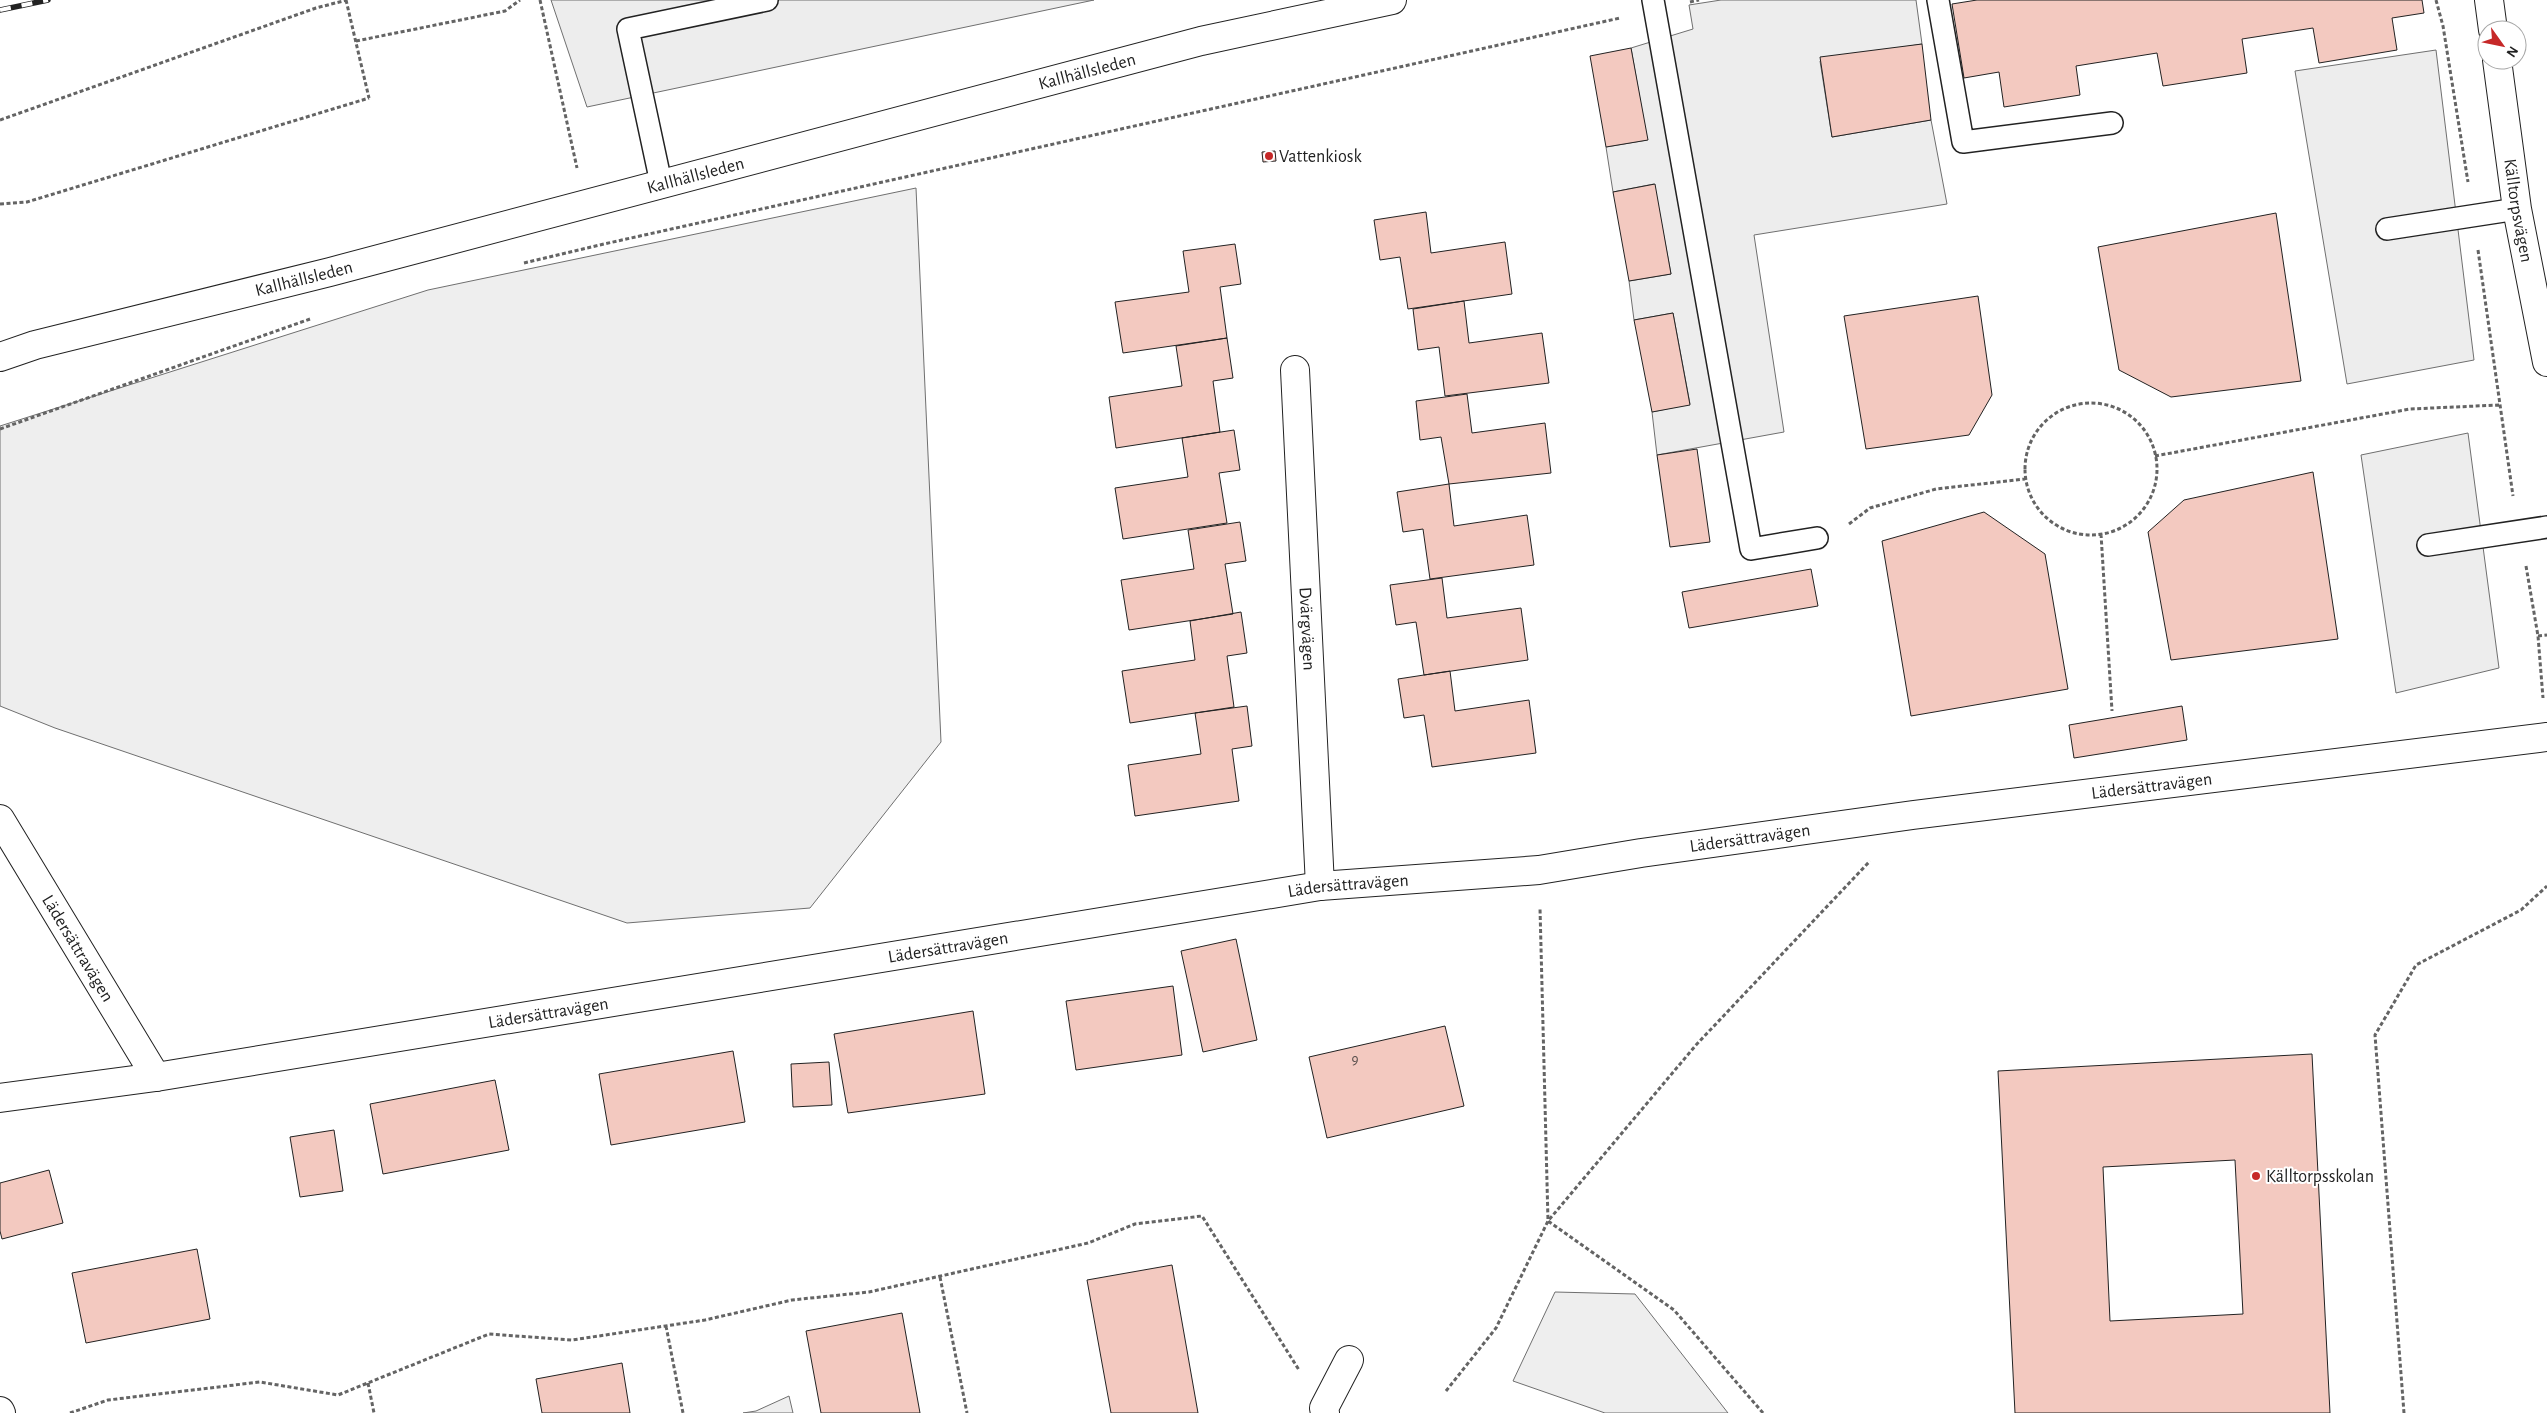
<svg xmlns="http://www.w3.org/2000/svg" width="2547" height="1413" font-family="'Alegreya Sans',sans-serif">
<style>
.green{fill:#eee;stroke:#6f6f6f}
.parking{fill:#ededed;stroke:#6f6f6f}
.building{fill:#f3c9c0;stroke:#222;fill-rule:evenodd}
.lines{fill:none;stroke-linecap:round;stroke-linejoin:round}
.service-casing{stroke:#222;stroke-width:24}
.minor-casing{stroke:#222;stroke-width:30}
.tertiary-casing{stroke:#222;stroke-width:30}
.path{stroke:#646464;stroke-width:3;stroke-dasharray:4 2.5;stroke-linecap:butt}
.service{stroke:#fff;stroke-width:21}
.minor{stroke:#fff;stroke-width:28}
.tertiary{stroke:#fff;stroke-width:28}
.rail-casing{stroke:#222;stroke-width:5.5}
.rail{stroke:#fff;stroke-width:4;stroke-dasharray:11;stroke-linecap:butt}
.path-bridge{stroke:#646464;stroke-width:3;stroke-dasharray:4 2.5;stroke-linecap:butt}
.poi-dot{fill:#c62828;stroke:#fff;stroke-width:2}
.labels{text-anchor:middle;stroke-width:4;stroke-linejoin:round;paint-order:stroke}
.number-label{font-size:15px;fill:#564c4a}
.street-label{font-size:18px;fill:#222;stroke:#fff}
.poi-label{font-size:18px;fill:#222;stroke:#fff;text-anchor:start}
</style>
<rect width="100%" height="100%" fill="#fff"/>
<path class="green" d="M916,188L941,742L810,908L627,923L55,728L0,706V426L428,290Z
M1555,1292L1635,1294L1728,1413H1605L1513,1381Z
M789,1396L793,1413H743L756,1411Z"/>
<path class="parking" d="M551,0H1094L587,107Z
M1721,0H1916L1922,44L1820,61L1832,137L1931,120L1947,204L1754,235L1784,432L1657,455L1652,412L1690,404L1673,313L1634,320L1629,281L1671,274L1654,184L1613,192L1606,147L1647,140L1631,48L1693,29L1689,5Z
M2436,50L2474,360L2347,384L2295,71Z
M2468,433L2499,668L2396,693L2361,455Z"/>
<path class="building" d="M1977,0H2422L2424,13L2392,18L2397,50L2319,63L2313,28L2242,39L2247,73L2163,86L2157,53L2076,66L2080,95L2004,107L1999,72L1964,78L1952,4Z
M1922,44L1931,120L1832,137L1820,57Z
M1631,48L1648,140L1606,147L1590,56Z
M1275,151L1276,161L1263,162L1262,152Z
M1655,184L1671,274L1629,281L1613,192Z
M1426,212L1431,253L1505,242L1512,294L1408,309L1400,257L1380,260L1374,220Z
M2276,213L2301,381L2171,397L2119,370L2098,247Z
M1235,244L1241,284L1220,287L1227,338L1123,353L1115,302L1189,292L1183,251Z
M1978,296L1992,395L1969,435L1866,449L1844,316Z
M1464,301L1469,343L1542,333L1549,383L1445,396L1439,347L1418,350L1413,309Z
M1673,313L1690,405L1652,412L1634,320Z
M1227,338L1233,378L1213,381L1220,432L1116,448L1109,397L1182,386L1176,346Z
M1467,394L1472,433L1545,423L1551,473L1449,484L1441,437L1420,440L1416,401Z
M1234,430L1240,470L1219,473L1227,523L1123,539L1115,488L1188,477L1182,438Z
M1697,449L1710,542L1670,547L1657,455Z
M2313,472L2338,639L2171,660L2148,532L2184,500Z
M1449,484L1454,526L1527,515L1534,565L1430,579L1423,529L1403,532L1397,492Z
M1984,512L2045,554L2068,689L1911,716L1882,541Z
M1240,522L1246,561L1225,564L1233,614L1129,630L1121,580L1194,569L1188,530Z
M1811,569L1818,606L1689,628L1682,592Z
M1442,578L1447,618L1521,608L1528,660L1424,675L1416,622L1396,625L1390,585Z
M1241,612L1247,653L1227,656L1234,707L1130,723L1122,671L1195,660L1190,621Z
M1450,671L1455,711L1529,700L1536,753L1432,767L1424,715L1404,718L1398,679Z
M1247,706L1252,746L1232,749L1239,801L1135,816L1128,765L1201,754L1195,713Z
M2182,706L2187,740L2074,758L2069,725Z
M1236,939L1257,1040L1203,1052L1181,951Z
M1173,986L1182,1055L1076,1070L1066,1001Z
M973,1011L985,1094L848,1113L834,1034Z
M1445,1026L1464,1106L1327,1138L1309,1057Z
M733,1051L745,1122L611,1145L599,1074Z
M2312,1054L2330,1413H2015L1998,1071ZM2235,1160L2243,1314L2110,1321L2103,1167Z
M829,1062L832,1105L793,1107L791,1064Z
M495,1080L509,1150L383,1174L370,1104Z
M334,1130L343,1191L300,1197L290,1137Z
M49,1170L63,1223L2,1239L0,1231V1183Z
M197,1249L210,1319L86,1343L72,1273Z
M1172,1265L1198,1413H1111L1087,1280Z
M902,1313L920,1413H821L806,1331Z
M622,1363L630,1413H542L536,1379Z"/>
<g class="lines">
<g class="service-casing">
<path id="service" d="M1653,0L1751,549L1817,538
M1938,0L1963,142L2112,123
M661,183L628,29L767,0
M2387,229L2517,209
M2428,545L2547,527"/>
</g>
<g class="minor-casing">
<g id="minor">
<path id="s1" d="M1295,370L1320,886"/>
<path id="s2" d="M0,819L156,1077"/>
<path id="s3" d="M0,1098L156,1077L1320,886L1539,870L1641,853L1913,815L2547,737"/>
<path d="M0,1411L1,1413"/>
<path d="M1325,1413L1324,1408L1349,1360"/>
</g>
</g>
<g class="tertiary-casing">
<g id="tertiary">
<path d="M2489,0L2493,30"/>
<path id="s4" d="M2497,60L2517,209L2547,362"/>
<path id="s5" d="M0,357L35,345L330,272L1201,41L1392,0"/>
</g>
</g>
<path class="path" d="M540,0L577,168
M2436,0L2443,26L2468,182
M1690,2L1699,0
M356,41L505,11L520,0
M0,120L316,8L347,0
M0,204L27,202L369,98
M2478,250L2513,496
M524,263L604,244L1620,18
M2025 469a66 66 0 1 1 132 0a66 66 0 1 1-132 0Z
M0,429L310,319
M2155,456L2410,409L2499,405
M1849,524L1870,508L1936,489L2025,479
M2101,534L2112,711
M2526,566L2538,636L2543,698
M2538,636L2547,635
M940,1277L967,1413
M666,1326L683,1413
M368,1383L374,1413
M1446,1391L1496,1328L1548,1221L1540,908
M70,1413L108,1400L260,1382L338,1395L489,1334L572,1340L705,1320L792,1300L869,1292L1088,1243L1135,1224L1202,1216L1299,1370
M1763,1413L1674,1310L1548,1221L1696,1045L1870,861
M2404,1413L2375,1035L2416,965L2521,910L2547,886"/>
<use href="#service" class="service"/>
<use href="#minor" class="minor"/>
<use href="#tertiary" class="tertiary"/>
<g class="rail-casing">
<path id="rail" d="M0,10L48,0"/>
</g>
<use href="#rail" class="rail"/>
<path class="path-bridge" d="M346,0L369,98"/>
</g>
<g class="poi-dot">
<circle cx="1269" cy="156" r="5"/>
<circle cx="2256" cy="1176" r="5"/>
</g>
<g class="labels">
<g class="number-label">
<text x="1355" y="1064">9</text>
</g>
<g class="street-label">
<text dy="6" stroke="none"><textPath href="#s5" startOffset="1124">Kallhällsleden</textPath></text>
<text dy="6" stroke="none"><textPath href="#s5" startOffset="719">Kallhällsleden</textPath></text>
<text dy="6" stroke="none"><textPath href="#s4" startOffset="152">Källtorpsvägen</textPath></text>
<text dy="6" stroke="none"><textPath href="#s5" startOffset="314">Kallhällsleden</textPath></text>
<text dy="6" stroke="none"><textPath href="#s1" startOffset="259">Dvärgvägen</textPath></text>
<text dy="6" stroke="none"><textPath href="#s3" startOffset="2175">Lädersättravägen</textPath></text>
<text dy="6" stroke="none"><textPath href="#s3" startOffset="1770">Lädersättravägen</textPath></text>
<text dy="6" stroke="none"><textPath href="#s3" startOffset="1365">Lädersättravägen</textPath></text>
<text dy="6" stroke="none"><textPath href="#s3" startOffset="960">Lädersättravägen</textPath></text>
<text dy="6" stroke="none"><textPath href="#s2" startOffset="151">Lädersättravägen</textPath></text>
<text dy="6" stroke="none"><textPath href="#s3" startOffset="555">Lädersättravägen</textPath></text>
</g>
<g class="poi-label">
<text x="1279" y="162">Vattenkiosk</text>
<text x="2266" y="1182">Källtorpsskolan</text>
</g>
</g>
<g transform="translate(2502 45) rotate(123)"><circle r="24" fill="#ffffff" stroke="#a7a7a7"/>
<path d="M0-4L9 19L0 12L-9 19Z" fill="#c62828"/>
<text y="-8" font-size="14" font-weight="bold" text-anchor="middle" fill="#222222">N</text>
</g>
</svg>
